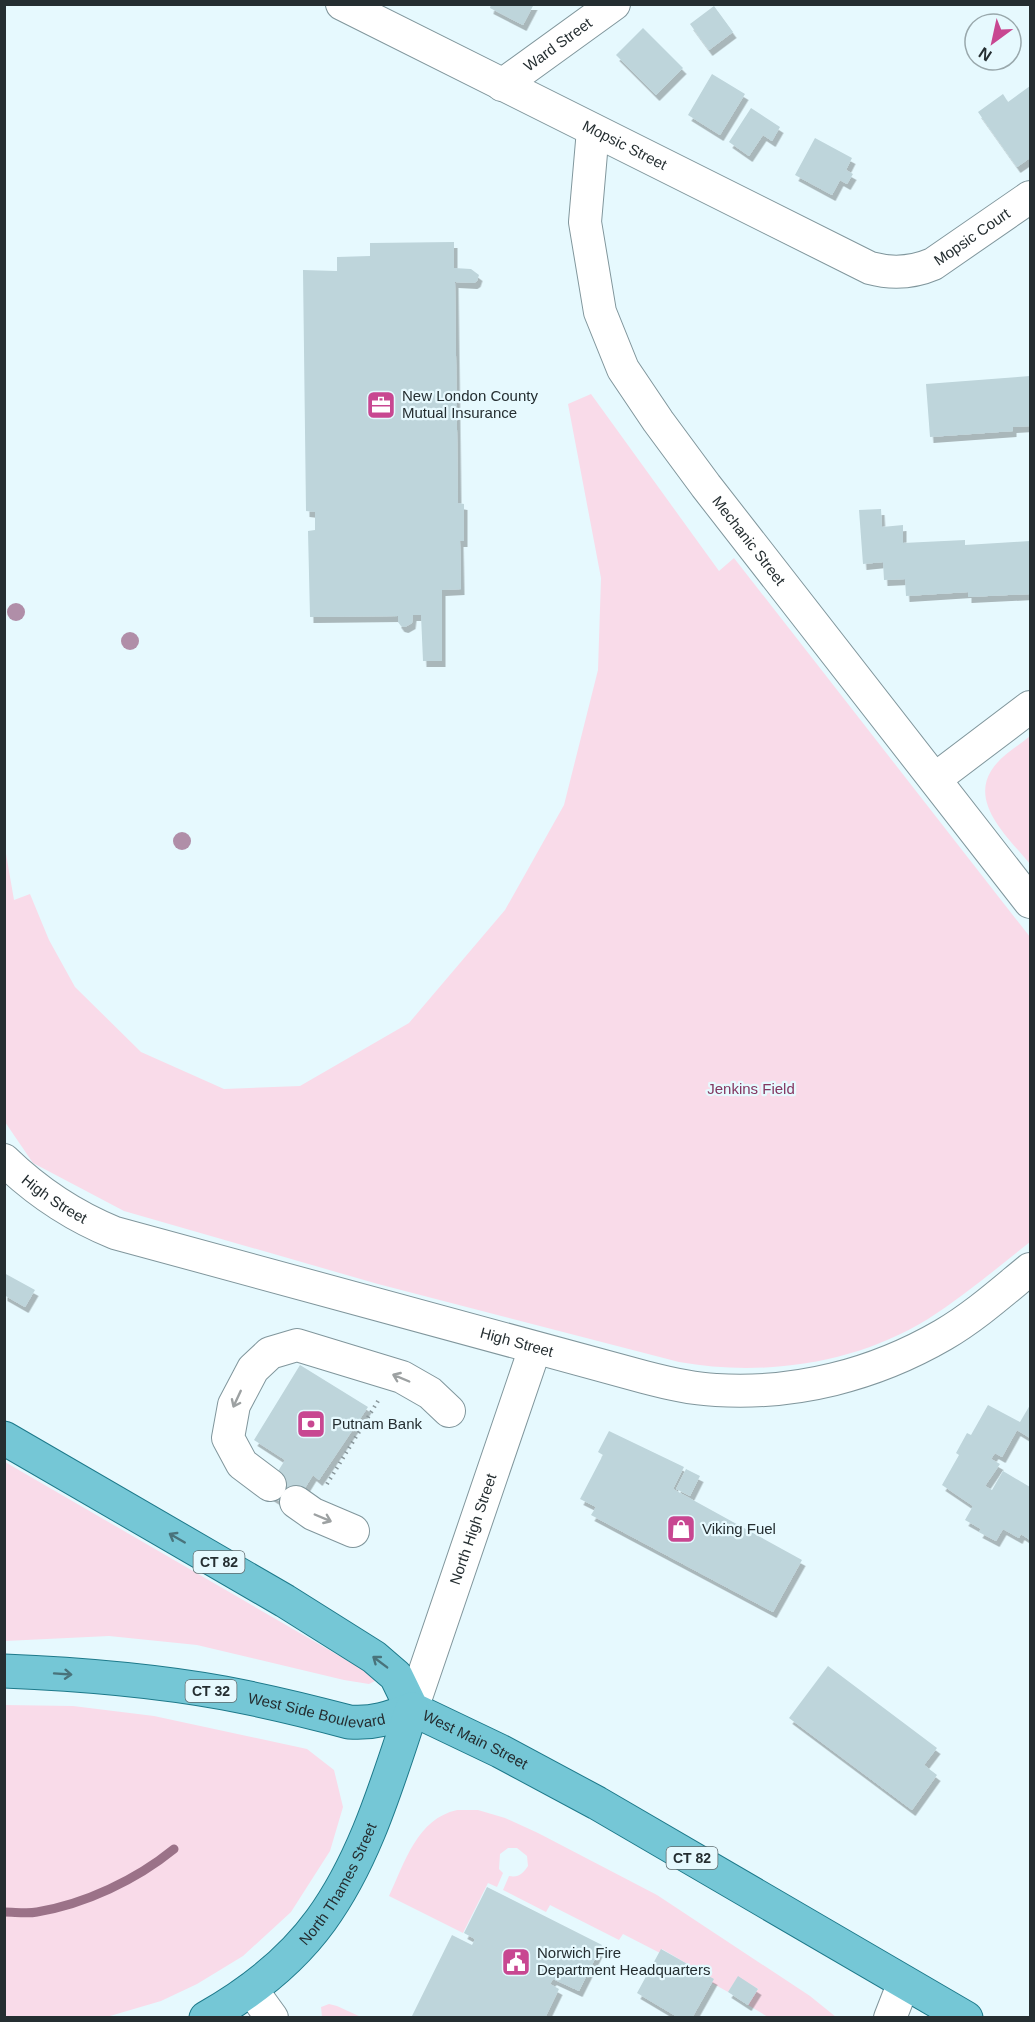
<svg xmlns="http://www.w3.org/2000/svg" width="1035" height="2022" font-family="Arial,sans-serif">
<style>
.green{fill:#f9dbe9}
.lines{fill:none;stroke-linecap:round;stroke-linejoin:round}
.stream{stroke:#9b7288;stroke-width:9}
.building{fill:#bed5db;filter:url(#shadow)}
.minor-casing{stroke:#80969c;stroke-width:34}
.major-casing{stroke:#1d798a;stroke-width:35}
.path{stroke:#89979b;stroke-width:4;stroke-dasharray:1.5 4.5;stroke-linecap:butt}
.minor{stroke:#fff;stroke-width:32}
.major{stroke:#75c7d6;stroke-width:33}
.tree{fill:#b08ea8}
.oneway{stroke:#9da1a2}
.oneway2{stroke:#49737b}
.labels{text-anchor:middle;stroke-width:4.5;stroke-linejoin:round;paint-order:stroke}
.shield{fill:#e6f9fe;stroke:#5f6b6e;stroke-width:1.5}
.shield-label{font-size:14px;font-weight:bold;fill:#252e31}
.street-label{font-size:15px;fill:#252e31;stroke:#e6f9fe}
.poi-label{font-size:15px;fill:#252e31;stroke:#e6f9fe;text-anchor:start}
.park-label{font-size:15px;fill:#833761;stroke:#e6f9fe}
</style>
<defs>
<filter id="shadow"><feDropShadow dx="3.5" dy="6" stdDeviation="0" flood-color="#0004"/></filter>
</defs>
<rect width="100%" height="100%" fill="#e6f9fe"/>
<path class="green" d="M591,394L719,571L734,558L1030,937V1242C997,1268 964,1296 928,1319C855,1364 763,1377 679,1362L378,1284L124,1211L33,1163L5,1122V848L14,900L30,894L49,940L75,987L141,1052L224,1089L300,1086L409,1023L505,910L564,805L598,670L601,578L568,404Z
M1030,736V864C1011,840 970,805 991,771C1000,756 1017,747 1030,736Z
M5,1462L374,1676L375,1681L369,1684L344,1680L197,1645L109,1636L5,1641Z
M5,1705L73,1706L154,1716L307,1749L334,1770L343,1807L330,1851L291,1912L243,1956L197,1984L161,2001L110,2016L5,2017Z
M457,1810H478L505,1818L538,1833L657,1895L810,1996L836,2017H768L748,2005L758,1989L738,1977L728,1992L712,1983L713,1979L662,1949L660,1953L623,1934L619,1940L550,1905L546,1912L503,1890L509,1876C519,1878 523,1873 528,1866L527,1856L517,1848H508L500,1854L499,1869L503,1873L497,1887L488,1883L463,1933L389,1896C405,1862 417,1819 457,1810Z
M329,2004L337,2006L361,2017H322L321,2007Z"/>
<g class="lines">
<path class="stream" d="M4,1912C15,1912 27,1914 37,1912C85,1904 136,1880 174,1849"/>
</g>
<path class="building" d="M491,4H534L523,25L490,8Z
M714,6L733,32L709,50L690,24Z
M643,28L683,68L656,95L616,55Z
M712,74L745,94L720,135L688,115Z
M1030,86V158L1017,167L978,112L1003,94L1008,102Z
M751,108L780,127L772,141L763,135L749,156L729,142Z
M815,138L852,158L846,170L853,174L847,184L840,180L832,195L795,175Z
M454,242V268L471,269L479,275L477,281L474,283L455,282L458,503L464,504V541H460L461,589L442,590V661H423L421,615H413L412,623L405,627L401,626L398,622V616L310,617L308,531L315,530V512L306,511L303,270L337,271V257L370,256V243Z
M1030,376V426L1013,427V431L930,437L926,384Z
M881,509L882,527L903,525V543L965,540V545L1030,541V594L968,597V592L906,596L905,579L884,580L883,562L863,564L859,510Z
M4,1273L35,1290L25,1307L4,1295Z
M300,1365L368,1407L319,1480L313,1475L292,1509L265,1492L285,1460L254,1440Z
M988,1405L1020,1422L1030,1405V1438L1017,1430L1002,1457L995,1453L991,1459L1000,1464L985,1486L992,1490L1003,1471L1030,1487V1540L1021,1534L1019,1538L1003,1529L996,1541L979,1532L981,1529L965,1520L973,1506L942,1485L959,1455L956,1453L967,1433L971,1435Z
M609,1431L684,1467L673,1489L802,1560L773,1612L591,1515L596,1507L580,1499L603,1455L598,1452Z
M686,1469L700,1476L690,1496L676,1489Z
M828,1666L937,1748L924,1765L937,1775L912,1810L789,1718Z
M487,1887L602,1945L579,1991L553,1979L550,1984L559,1989L545,2018H411L452,1935L472,1945L475,1939L464,1933Z
M661,1949L714,1979L692,2018H679L637,1993Z
M738,1976L758,1989L748,2005L728,1992Z"/>
<g class="lines">
<g class="minor-casing">
<g id="minor">
<path id="s1" d="M342,4L870,268C892,274 912,273 933,264L1030,197"/>
<path id="s2" d="M502,85L614,4"/>
<path id="s3" d="M593,130L585,222L600,312L623,369L658,421L706,486L1030,902"/>
<path d="M935,779L1030,707"/>
<path id="s4" d="M4,1160C37,1192 73,1216 115,1233L644,1377C667,1383 691,1389 716,1390C795,1395 874,1375 943,1335C974,1317 1002,1292 1030,1269"/>
<path d="M270,1485L242,1464L228,1438L234,1405L253,1369L270,1353L297,1345L402,1377L430,1393L449,1411"/>
<path d="M296,1502L313,1514L353,1531"/>
<path id="s5" d="M412,1709L535,1348"/>
<path d="M251,1989L272,2018"/>
<path d="M890,2018L904,1982"/>
</g>
</g>
<g class="major-casing">
<g id="major">
<path id="s6" d="M4,1438L285,1601L374,1657L396,1676L412,1709L500,1751L597,1803L966,2018"/>
<path id="s7" d="M4,1671C78,1674 152,1680 224,1693C266,1701 308,1711 349,1722C373,1724 390,1718 412,1709"/>
<path id="s8" d="M206,2018C250,1993 292,1960 321,1920C366,1858 388,1780 412,1709"/>
</g>
</g>
<path class="path" d="M327,1484L378,1401"/>
<use href="#minor" class="minor"/>
<use href="#major" class="major"/>
</g>
<g class="tree">
<circle cx="16" cy="612" r="9"/>
<circle cx="130" cy="641" r="9"/>
<circle cx="182" cy="841" r="9"/>
</g>
<defs><path id="oneway-shaft" d="M-6 0H5M1.5-3L5.5 0L1.5 3" fill="none" stroke-width="1.6" stroke-linecap="round" stroke-linejoin="round" transform="scale(1.5)"/></defs>
<g class="oneway">
<use href="#oneway-shaft" transform="translate(401 1378) rotate(-157)"/>
<use href="#oneway-shaft" transform="translate(237 1399) rotate(115)"/>
<use href="#oneway-shaft" transform="translate(323 1518) rotate(23)"/>
</g>
<g class="oneway2">
<use href="#oneway-shaft" transform="translate(177 1538) rotate(-150)"/>
<use href="#oneway-shaft" transform="translate(380 1662) rotate(-143)"/>
<use href="#oneway-shaft" transform="translate(63 1674) rotate(4)"/>
</g>
<defs>
<g id="office-square" transform="scale(1.5)"><rect x="-9" y="-9" width="18" height="18" rx="4" fill="#c84791" stroke="#e6f9fe"/><path d="M-6-3h4V-5.5h4V-3h4V5H-6ZM-1-4.5V-3h2v-1.5ZM-6 0V1H6V0Z" fill="#fff"/></g>
<g id="bank-square" transform="scale(1.5)"><rect x="-9" y="-9" width="18" height="18" rx="4" fill="#c84791" stroke="#e6f9fe"/><path d="M-6-4H6V4H-6ZM0-2.3a2.3 2.3 0 1 0 0 4.6a2.3 2.3 0 1 0 0-4.6Z" fill="#fff"/></g>
<g id="shop-square" transform="scale(1.5)"><rect x="-9" y="-9" width="18" height="18" rx="4" fill="#c84791" stroke="#e6f9fe"/><path d="M-5-2.5h2.3a2.7 3.5 0 0 1 5.4 0H5L5.5 6h-11ZM-1.5-2.5h3a1.5 2.3 0 0 0-3 0Z" fill="#fff"/></g>
<g id="civic-square" transform="scale(1.5)"><rect x="-9" y="-9" width="18" height="18" rx="4" fill="#c84791" stroke="#e6f9fe"/><path d="M-.6-6.5H3V-4.5H.6V-3L4-1V1h2V6H-6V1h2V-1L-.6-3ZM-1.2 2.5V6h2.4V2.5Z" fill="#fff"/></g>
</defs>
<g fill-rule="evenodd">
<use href="#office-square" x="381" y="405"/>
<use href="#bank-square" x="311" y="1424"/>
<use href="#shop-square" x="681" y="1529"/>
<use href="#civic-square" x="516" y="1962"/>
</g>
<g class="labels">
<g class="shield">
<rect x="193.5" y="1551" width="51" height="22" rx="4.5"/>
<rect x="185.5" y="1680" width="51" height="22" rx="4.5"/>
<rect x="666.5" y="1847" width="51" height="22" rx="4.5"/>
</g>
<g class="shield-label">
<text x="219" y="1567">CT 82</text>
<text x="211" y="1696">CT 32</text>
<text x="692" y="1863">CT 82</text>
</g>
<g class="street-label">
<text dy="5" stroke="none"><textPath href="#s2" startOffset="69">Ward Street</textPath></text>
<text dy="5" stroke="none"><textPath href="#s1" startOffset="316">Mopsic Street</textPath></text>
<text dy="5" stroke="none"><textPath href="#s1" startOffset="702">Mopsic Court</textPath></text>
<text dy="5" stroke="none"><textPath href="#s3" startOffset="458">Mechanic Street</textPath></text>
<text dy="5" stroke="none"><textPath href="#s4" startOffset="64">High Street</textPath></text>
<text dy="5" stroke="none"><textPath href="#s4" startOffset="550">High Street</textPath></text>
<text dy="5" stroke="none"><textPath href="#s5" startOffset="190">North High Street</textPath></text>
<text dy="5" stroke="none"><textPath href="#s7" startOffset="316">West Side Boulevard</textPath></text>
<text dy="5" stroke="none"><textPath href="#s6" startOffset="566">West Main Street</textPath></text>
<text dy="5" stroke="none"><textPath href="#s8" startOffset="192">North Thames Street</textPath></text>
</g>
<g class="poi-label">
<text x="402" y="401">New London County<tspan x="402" dy="17">Mutual Insurance</tspan></text>
<text x="332" y="1429">Putnam Bank</text>
<text x="702" y="1534">Viking Fuel</text>
<text x="537" y="1958">Norwich Fire<tspan x="537" dy="17">Department Headquarters</tspan></text>
</g>
<g class="park-label">
<text x="751" y="1094">Jenkins Field</text>
</g>
</g>
<rect width="1035" height="2022" fill="none" stroke="#252e31" stroke-width="12"/>
<g transform="translate(993 42) rotate(213)"><circle r="28" fill="#e6f9fe" stroke="#99a8ac" stroke-width="1.5"/>
<path d="M0-4.5L10 22L0 15L-10 22Z" fill="#c84791"/>
<text y="-9" font-size="16" font-weight="bold" text-anchor="middle" fill="#252e31">N</text>
</g>
</svg>
